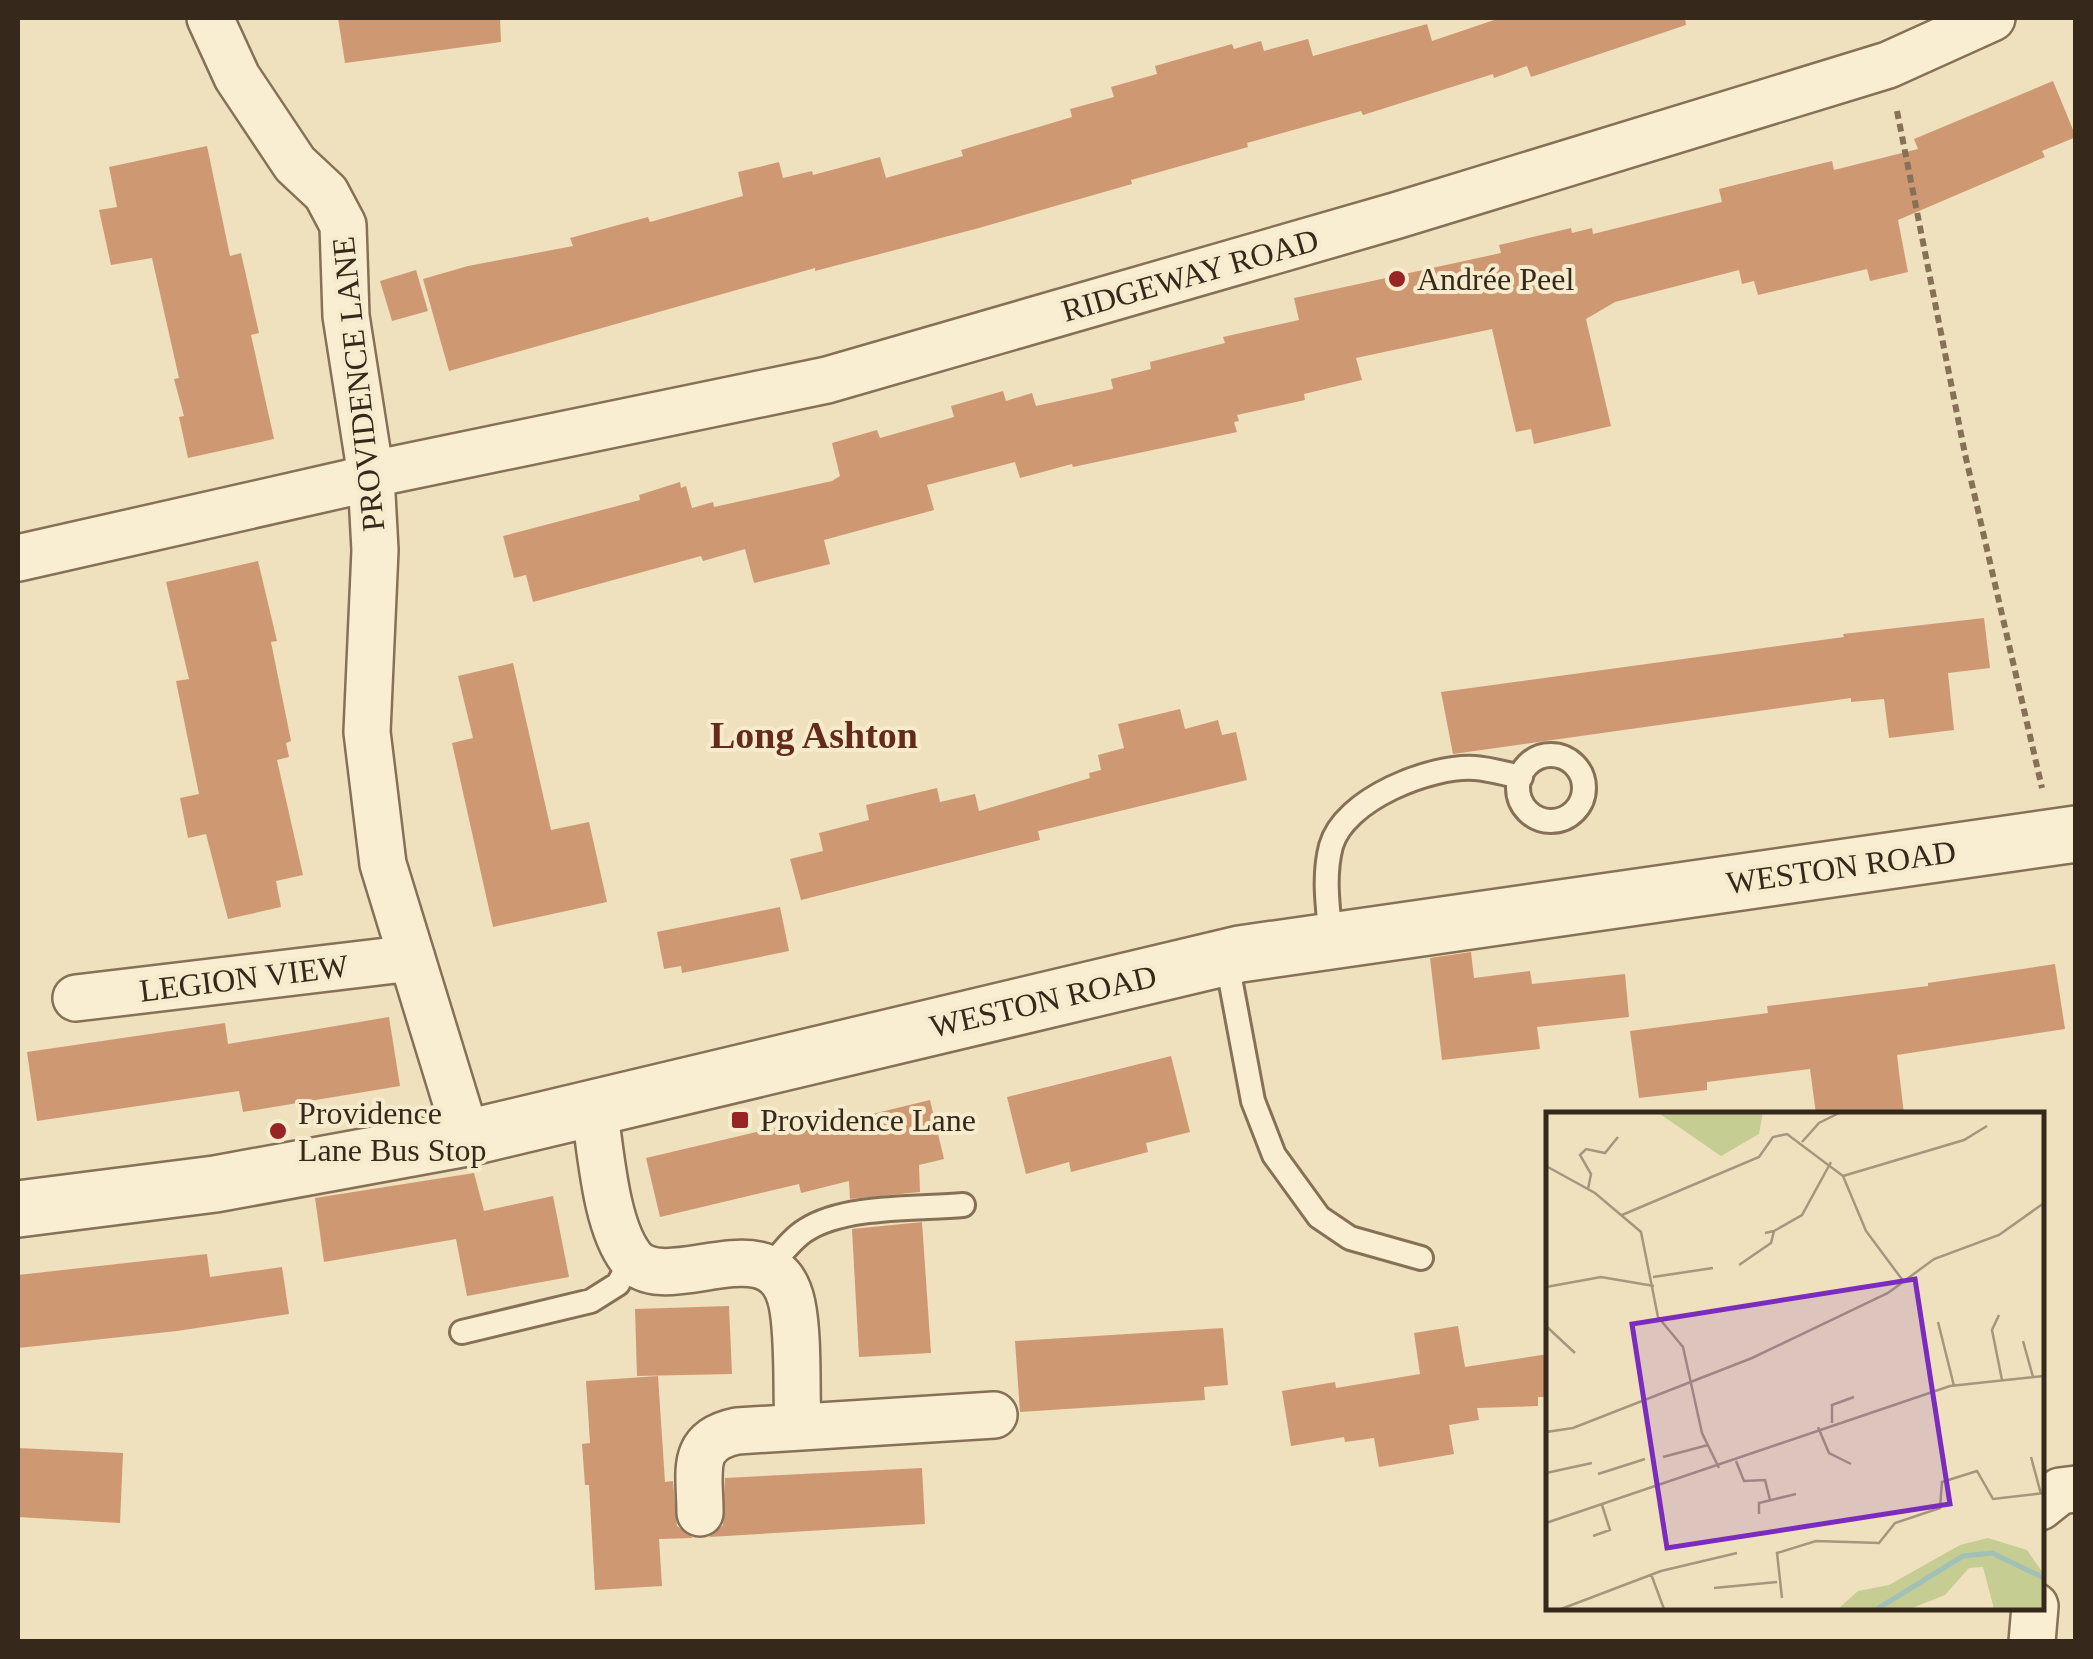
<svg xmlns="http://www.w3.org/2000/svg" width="2093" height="1659" font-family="'Times New Roman',serif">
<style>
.building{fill:#ce9972}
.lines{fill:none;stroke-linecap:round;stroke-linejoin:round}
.service-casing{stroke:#877156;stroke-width:28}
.minor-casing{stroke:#877156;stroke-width:50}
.tertiary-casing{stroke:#877156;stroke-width:60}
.path{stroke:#877156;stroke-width:6;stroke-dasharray:8 5;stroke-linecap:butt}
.service{stroke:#f9eed1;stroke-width:22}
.minor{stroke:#f9eed1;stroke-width:45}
.tertiary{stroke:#f9eed1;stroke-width:55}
.poi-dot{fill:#972525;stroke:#f6ebcd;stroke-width:4}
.labels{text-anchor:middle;stroke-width:8;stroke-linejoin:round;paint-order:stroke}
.street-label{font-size:32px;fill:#36281b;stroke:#f6ebcd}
.poi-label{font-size:32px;fill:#36281b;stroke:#f6ebcd;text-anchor:start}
.quarter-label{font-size:38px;font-weight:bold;fill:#642a1a;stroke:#f6ebcd}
.inset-river{fill:none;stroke:#a1c0b7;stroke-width:5}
.inset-road{fill:none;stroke:#a5967d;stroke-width:2.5}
.view{fill:#7b2cbf;fill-opacity:0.15;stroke:#7b2cbf;stroke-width:5}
.inset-edge{fill:none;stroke:#36281b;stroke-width:5}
</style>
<rect width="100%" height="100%" fill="#efe0be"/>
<path class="building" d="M338,18H500L501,42L345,63Z
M1500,18H1685L1686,25L1531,77L1527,66L1494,78L1493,74L1363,115L1361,111L1247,143L1248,147L1131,180L1132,184L979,228L815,271V268L449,371L423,279L468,266L573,246L570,238L648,217L650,222L743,196L738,172L779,162L783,178L812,171L813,175L880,157L886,178L963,156L961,150L1072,117L1070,109L1114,97L1111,87L1157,74L1155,66L1232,44L1234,49L1261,41L1264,51L1308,39L1313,56L1427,24L1432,41Z
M2053,81L2076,137L2042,151L2045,157L1898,220L1908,272L1870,281L1867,269L1758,295L1754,281L1742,284L1739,270L1615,302L1586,319L1611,426L1534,444L1531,429L1516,432L1492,329L1356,358L1362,380L1304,394L1305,400L1237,415L1239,421L1234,422L1237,432L1073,467L1072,464L1020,478L1015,462L927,485L934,510L824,540L830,564L754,583L745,549L703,561L701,556L533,602L526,575L514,578L503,536L640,500L639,495L680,482L681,488L686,486L692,508L713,502L714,507L832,481L840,476L832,443L877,430L880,438L954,417L951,406L1003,391L1006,401L1032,393L1036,406L1113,389L1111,379L1151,369L1150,362L1225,343L1223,337L1299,320L1294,298L1501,253L1499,245L1571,228L1572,233L1592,228L1593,234L1722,202L1719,189L1799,169L1832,161L1834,170L1918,149L1914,139Z
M207,146L230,256L241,253L259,333L251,335L274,439L188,458L179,417L184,416L174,379L179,378L152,258L111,265L99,210L117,207L109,167Z
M416,270L428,311L392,321L380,281Z
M258,561L277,641L271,642L291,741L286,743L289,757L277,760L303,875L276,881L281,907L228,919L206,834L188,838L180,798L199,794L176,681L189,679L166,582Z
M1984,618L1990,668L1948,673L1954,730L1889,738L1884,699L1851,702V698L1453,754L1441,692L1844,637L1843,634Z
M513,663L551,830L589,822L607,902L493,927L452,743L473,738L458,676Z
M1180,709L1185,729L1218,720L1222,735L1236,732L1247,780L1038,831L1040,840L801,900L790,859L823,851L819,833L869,820L866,805L937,788L940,802L975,794L979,811L1090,778L1089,773L1101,770L1098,755L1124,748L1118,724Z
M780,907L789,951L682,973L681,966L664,969L657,932Z
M1471,952L1474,978L1530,971L1532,984L1625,974L1629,1017L1537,1027L1540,1049L1442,1060L1430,958Z
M2055,964L2065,1029L1897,1055L1904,1114H1816L1810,1069L1707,1082V1090L1639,1098L1630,1031L1768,1013L1767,1006L1928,986V983Z
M389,1017L400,1086L243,1112L239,1091L37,1121L27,1052L225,1023L228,1044Z
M1171,1056L1190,1132L1146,1143L1148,1152L1071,1172L1069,1162L1026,1174L1007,1097Z
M930,1100L944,1159L919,1165L920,1192L850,1199L849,1181L801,1193L799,1184L660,1217L646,1158L791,1124L794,1133Z
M474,1173L484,1211L553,1196L569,1277L467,1296L456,1239L324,1262L315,1198Z
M922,1222L931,1353L859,1357L852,1229Z
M207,1254L210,1277L282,1267L289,1314L177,1331L18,1348V1275Z
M729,1306L732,1374L637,1376L635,1309Z
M1458,1326L1465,1367L1548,1354V1397H1538V1406L1477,1408L1479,1420L1449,1425L1454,1454L1379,1467L1374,1438L1345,1442L1344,1437L1291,1446L1282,1391L1335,1382L1336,1388L1420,1374L1414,1333Z
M1223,1328L1228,1385L1204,1387L1205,1400L1020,1412L1015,1341Z
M658,1376L665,1482L673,1481L677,1526L693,1538L659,1539L662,1586L595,1590L589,1485H585L582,1444L590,1443L586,1381Z
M18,1448L123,1453L120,1523L18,1517Z
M922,1468L925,1524L709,1537L723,1525L725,1478Z"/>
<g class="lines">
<g class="service-casing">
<path id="service" d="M1518 788a33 33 0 1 1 66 0a33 33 0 1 1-66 0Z
M1331,939C1328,909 1323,876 1331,846C1344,799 1431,765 1475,768C1490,769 1506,774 1521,777
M1226,957L1253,1101L1274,1155L1319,1217L1350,1238L1421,1258
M767,1270C779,1257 791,1239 806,1230C845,1205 917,1209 963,1205
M462,1332L591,1301L618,1284L632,1259"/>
</g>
<g class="minor-casing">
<path id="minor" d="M210,18L237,77L295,164L326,193L343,225L346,316L371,476L375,550L367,732L383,864L467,1138
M18,558L349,483L387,471L827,380L1398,215L1888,65L1992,18
M76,998L412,958
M594,1108C601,1151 605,1224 631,1258C666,1302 774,1218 792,1304C799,1337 796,1392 798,1427
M2040,1507L2060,1491L2076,1489
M700,1513C700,1471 689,1441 737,1431L994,1415
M2032,1642L2035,1606"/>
</g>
<g class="tertiary-casing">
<path id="tertiary" d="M18,1209L215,1184L467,1138L1240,954L2076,834"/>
</g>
<path class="path" d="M1897,111L1965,454L2042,788"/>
<use href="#service" class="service"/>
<use href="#minor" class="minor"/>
<use href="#tertiary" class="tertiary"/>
</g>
<g class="poi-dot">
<circle cx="1397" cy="279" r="10"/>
<rect x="730" y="1110" width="20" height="20" rx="5"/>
<circle cx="278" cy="1131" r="10"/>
</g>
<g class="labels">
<g class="street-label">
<text transform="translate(1190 275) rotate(-16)" y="11">RIDGEWAY ROAD</text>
<text transform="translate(358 384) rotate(-96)" y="11">PROVIDENCE LANE</text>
<text transform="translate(1841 867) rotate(-8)" y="11">WESTON ROAD</text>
<text transform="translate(244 978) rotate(-7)" y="11">LEGION VIEW</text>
<text transform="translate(1043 1001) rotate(-13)" y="11">WESTON ROAD</text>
</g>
<g class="poi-label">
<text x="1417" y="290">Andrée Peel</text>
<text x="298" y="1124">Providence<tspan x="298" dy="37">Lane Bus Stop</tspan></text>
<text x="760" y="1131">Providence Lane</text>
</g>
<g class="quarter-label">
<text x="814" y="748">Long Ashton</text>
</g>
</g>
<g transform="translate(1546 1112)">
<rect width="498" height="498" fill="#efe0be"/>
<path d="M111,0H217L213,22L175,44ZM442,426L481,438L497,461V497H448L437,455L423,456L399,483L364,497H292L312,479L343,473L414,433Z" fill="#c5cd92"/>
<path class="inset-river" d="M331,497L417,444L446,441L498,466"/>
<path class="inset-road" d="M256,30L273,11L295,0M0,54L49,81L95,120L112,205L137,235L156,321L173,356M297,64L418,28L441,14M42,77L45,62L34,43L40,37L59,41L72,25M76,103L213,45L227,25L241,22L297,64L320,119L358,170M228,119L256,103L285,50M193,153L225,131L228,119L219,121M107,165L167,156M0,175L55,165L108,174M453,203L446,218L456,268M392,210L408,274M0,214L29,241M477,229L487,265M286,311V293L308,285M272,315L283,341L305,352M0,320L27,316L206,246L342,181L388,147L453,123L498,91M117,345L162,333M485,345L495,382M190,349L198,369L219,368L224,388M0,361L46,351M52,362L99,347M213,402V391L250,382M0,411L404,274L498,264M47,424L64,418L56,393M105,462L118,497M168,476L231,470M236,486L231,441L270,429L333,431L349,411L394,396L396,370L431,359L447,387L498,381M15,497L115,459L191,441"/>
<path class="view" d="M369,167L404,392L121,436L86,212Z"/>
<rect width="498" height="498" class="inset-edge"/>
</g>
<rect width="2093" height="1659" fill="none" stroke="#36281b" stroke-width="40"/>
</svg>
